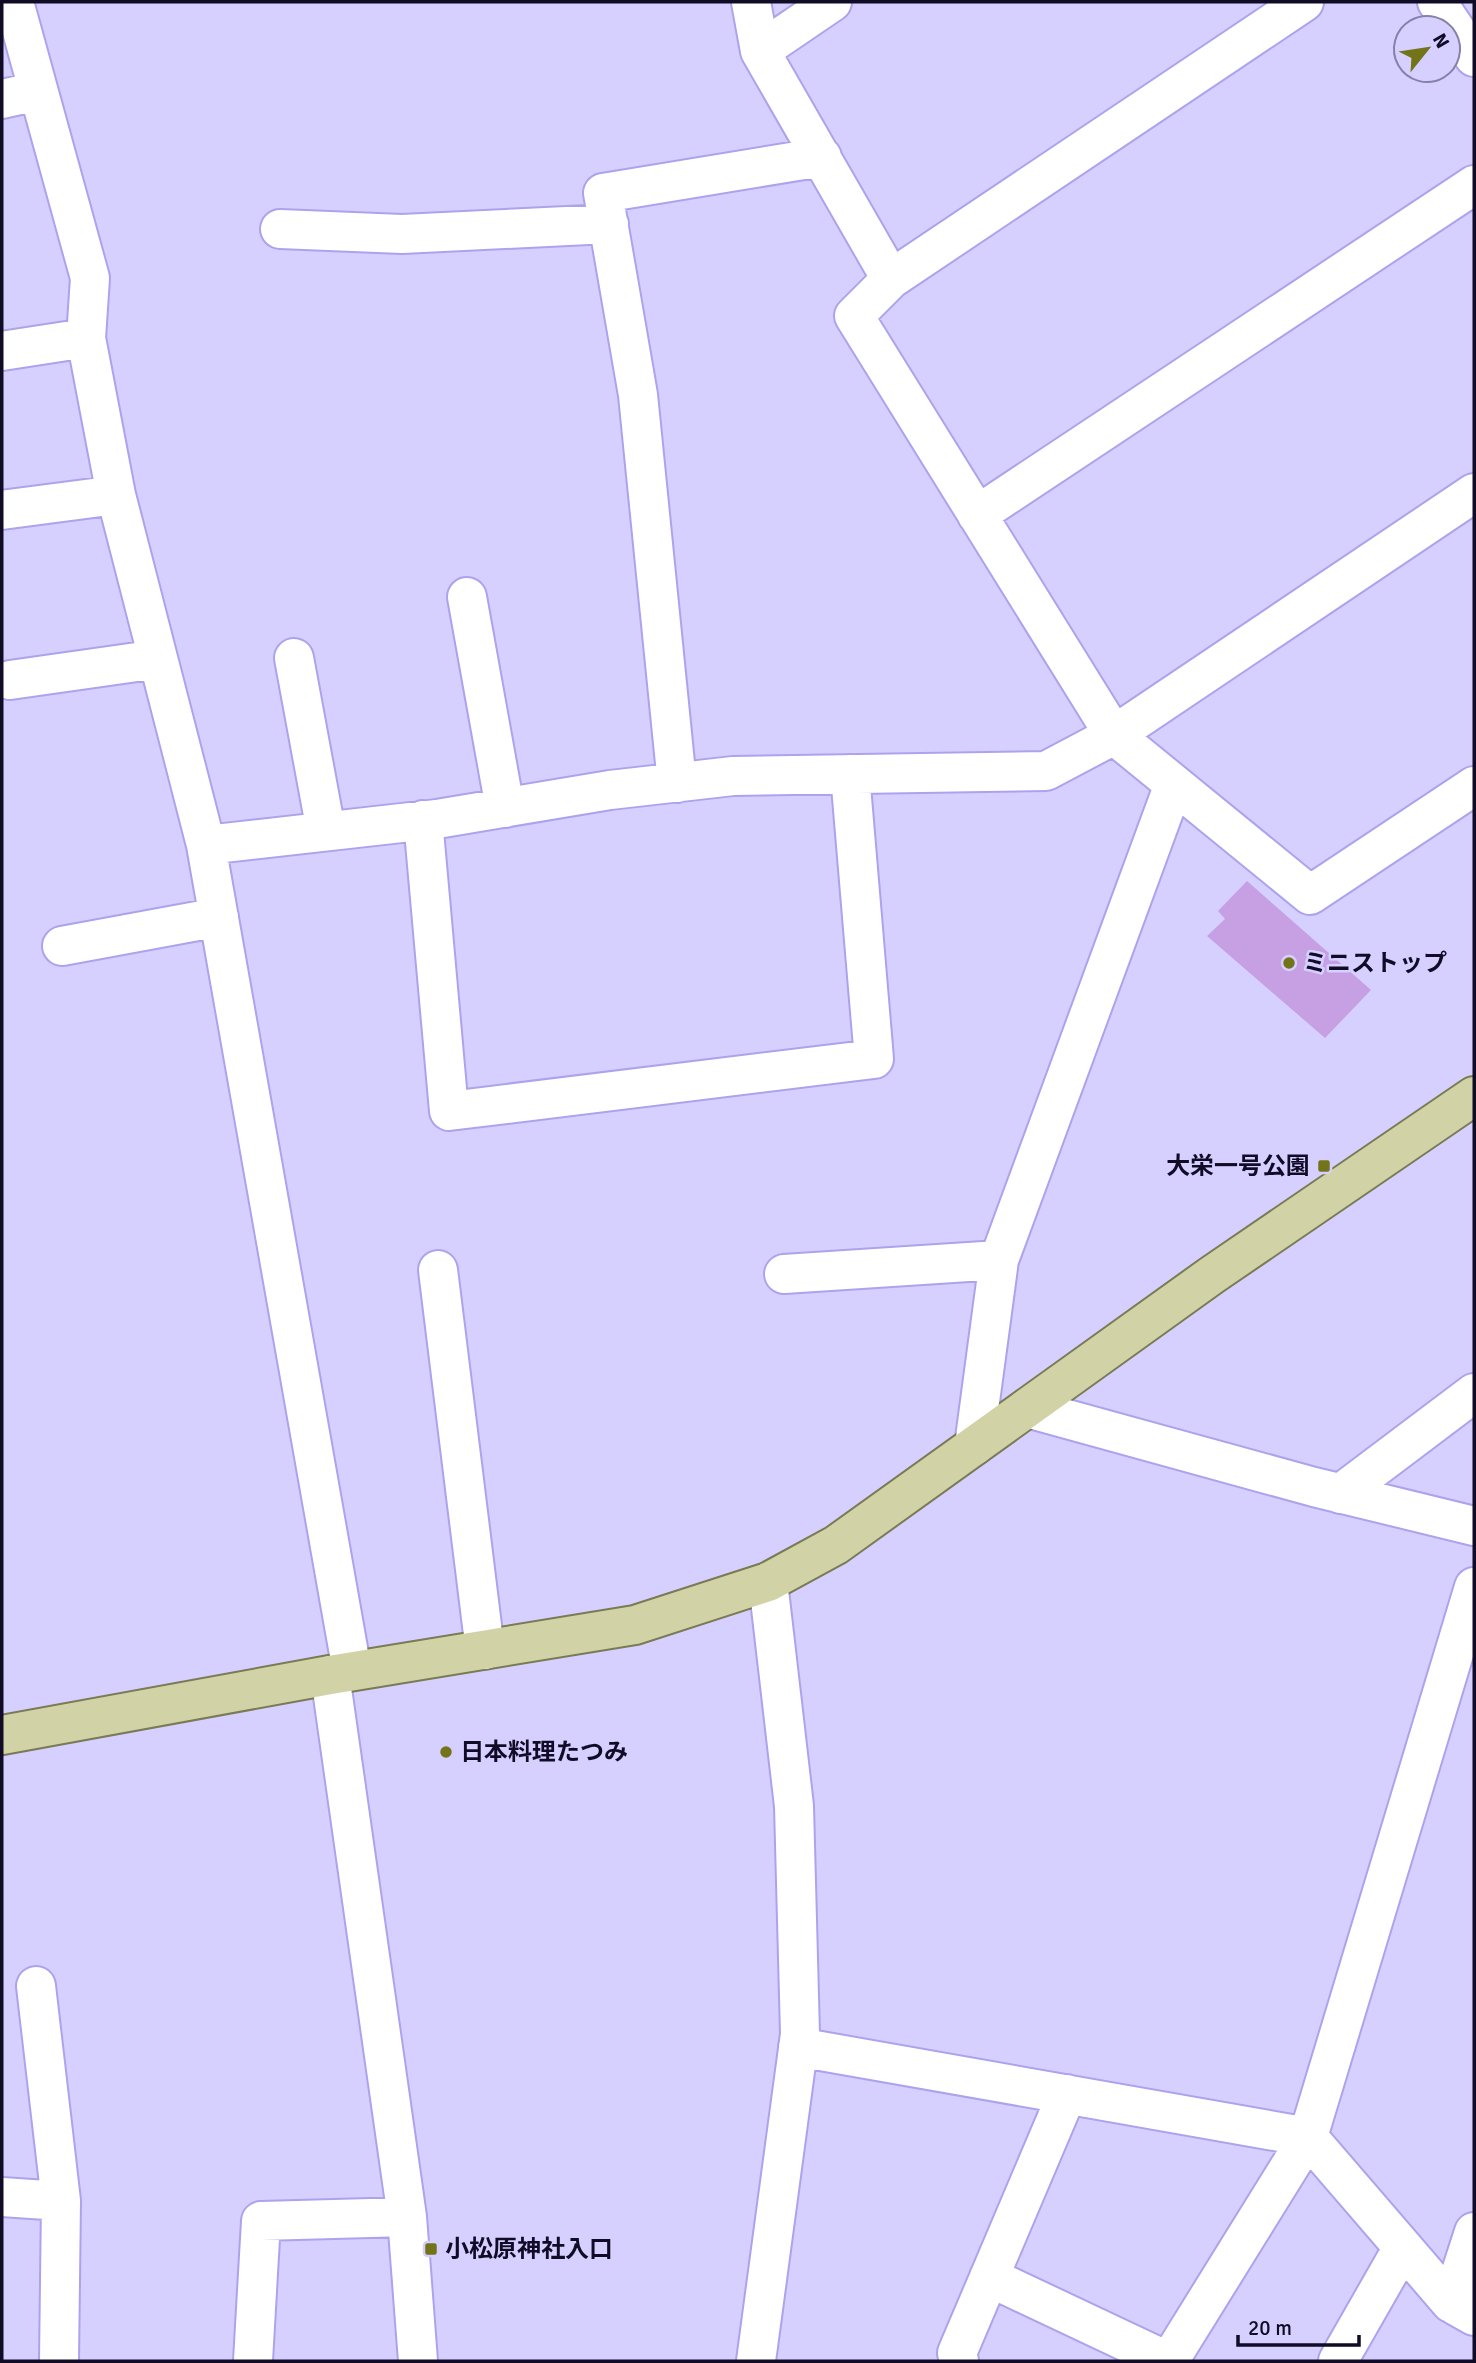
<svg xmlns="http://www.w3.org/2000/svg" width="1476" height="2363" font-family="Signika,'Noto Sans JP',sans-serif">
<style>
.building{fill:#c6a0e2}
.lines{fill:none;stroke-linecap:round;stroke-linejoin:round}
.street-casing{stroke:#ada3ed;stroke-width:42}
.primary-casing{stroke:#7a7a54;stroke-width:42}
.street{stroke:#fff;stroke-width:38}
.primary{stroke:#d1d3a7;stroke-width:38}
.poi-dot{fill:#737419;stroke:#d5d0ff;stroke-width:2.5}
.labels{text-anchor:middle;stroke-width:5;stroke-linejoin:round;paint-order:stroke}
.poi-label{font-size:24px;font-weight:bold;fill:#110b26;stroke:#d5d0ff;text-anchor:start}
</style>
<rect width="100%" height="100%" fill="#d5d0ff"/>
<path class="building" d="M1247,881L1371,990L1325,1038L1207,936L1225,919L1218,911Z"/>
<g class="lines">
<g class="street-casing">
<path id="street" d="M751,2L760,51L891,279L854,316L1114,735L1310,895L1474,786
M1437,2L1474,57
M760,51L832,2
M2,99L38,91
M280,229L402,234L609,224
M891,279L1304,2
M86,338L116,495L206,845L352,1671
M2,351L86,338L90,278L14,2
M2,510L116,495
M977,515L1474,185
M467,597L505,808
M294,658L326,831
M10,680L158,659
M677,783L638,395L603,193L822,157
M423,820L449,1111L874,1059L850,774
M206,845L437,819L610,790L733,776L1046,771L1114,735L1474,493
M62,946L219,917
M438,1270L485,1650
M784,1274L999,1260
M1027,1408L1314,1487L1474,1526
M974,1446L999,1260L1174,784
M1340,1494L1474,1393
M330,1675L407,2217L418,2361
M36,1986L61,2201
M798,2047L1308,2137L1451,2303L1474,2316
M2,2197L61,2201L59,2361
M989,2277L1167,2361
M1451,2303L1474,2232
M253,2361L261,2221L407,2217
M756,2361L800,2034L794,1806L768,1582
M959,2361L957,2353L1067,2094
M1169,2361L1308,2137L1474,1587
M1338,2361L1402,2249"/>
</g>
<g class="primary-casing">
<path id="primary" d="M2,1735L330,1675L635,1625L768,1582L836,1545L1212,1275L1474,1096"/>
</g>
<use href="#street" class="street"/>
<use href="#primary" class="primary"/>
</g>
<g class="poi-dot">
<circle cx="1289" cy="963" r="7"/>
<rect x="1317" y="1159" width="14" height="14" rx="3.5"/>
<circle cx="446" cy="1752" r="7"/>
<rect x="424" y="2242" width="14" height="14" rx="3.5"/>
</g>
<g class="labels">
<g class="poi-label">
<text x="1303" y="971">ミニストップ</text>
<text x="1310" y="1174" text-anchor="end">大栄一号公園</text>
<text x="460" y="1760">日本料理たつみ</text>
<text x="445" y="2257">小松原神社入口</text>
</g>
</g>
<rect width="1476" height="2363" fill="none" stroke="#110b26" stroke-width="7"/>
<g transform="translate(1427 49) rotate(60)"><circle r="33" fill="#d5d0ff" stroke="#8781a8" stroke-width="2"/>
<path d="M0-5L12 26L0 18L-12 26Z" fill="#737419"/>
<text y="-10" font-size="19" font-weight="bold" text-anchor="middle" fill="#110b26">N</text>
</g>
<path d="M1238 2335v10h121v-10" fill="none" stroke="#110b26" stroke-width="3.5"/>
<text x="1248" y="2335" font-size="21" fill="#110b26" stroke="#d5d0ff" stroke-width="5" paint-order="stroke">20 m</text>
</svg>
